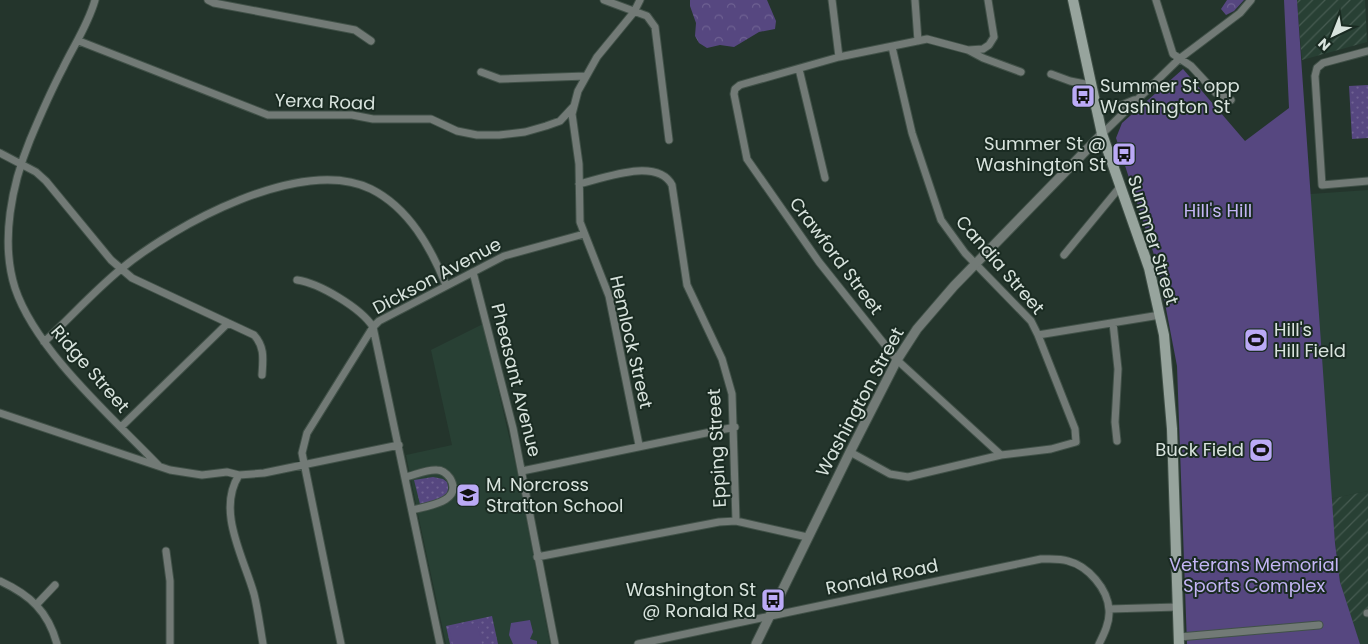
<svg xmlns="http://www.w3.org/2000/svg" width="1368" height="644" font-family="Poppins,sans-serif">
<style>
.built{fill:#284034}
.industrial{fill:url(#industrial-furrows)}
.grass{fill:url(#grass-dots)}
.forest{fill:url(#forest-crowns)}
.park{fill:#564780}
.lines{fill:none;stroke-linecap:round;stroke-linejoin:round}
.minor-casing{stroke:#415148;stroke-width:9}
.tertiary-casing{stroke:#415148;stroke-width:11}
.secondary-casing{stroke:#415148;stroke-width:12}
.minor{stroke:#727a76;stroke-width:7}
.tertiary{stroke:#727a76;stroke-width:9}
.secondary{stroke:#97a49d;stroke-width:10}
.labels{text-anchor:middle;stroke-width:4;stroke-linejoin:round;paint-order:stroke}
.poi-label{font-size:18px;fill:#d8e3dd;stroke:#1a2b22;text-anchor:start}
.street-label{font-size:18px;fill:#d8e3dd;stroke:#1a2b22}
.park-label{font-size:18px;fill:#c3b5f4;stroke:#1a2b22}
</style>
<defs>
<pattern id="industrial-furrows" width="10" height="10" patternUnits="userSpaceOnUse" patternTransform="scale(1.25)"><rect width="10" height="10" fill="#284034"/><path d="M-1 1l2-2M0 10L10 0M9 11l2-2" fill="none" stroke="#465b51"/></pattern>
<pattern id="grass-dots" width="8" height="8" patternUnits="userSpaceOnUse" patternTransform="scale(1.25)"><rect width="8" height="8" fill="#564780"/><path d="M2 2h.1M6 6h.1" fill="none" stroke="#6e6192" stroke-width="1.8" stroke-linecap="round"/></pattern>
<pattern id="forest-crowns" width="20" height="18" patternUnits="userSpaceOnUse" patternTransform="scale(1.25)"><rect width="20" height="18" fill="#564780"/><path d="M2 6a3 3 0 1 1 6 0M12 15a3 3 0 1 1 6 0" fill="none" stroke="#6e6192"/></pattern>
</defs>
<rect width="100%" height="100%" fill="#24352c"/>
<path class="built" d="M1368,190V491L1330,499L1310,194Z
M483,324L517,471L550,644H446L419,519L406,455L452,445L431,350Z
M1368,618V644H1360L1352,622Z"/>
<path class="industrial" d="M1297,0H1365L1367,42L1302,60Z
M1368,491V618L1352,622L1340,582L1330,499Z"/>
<path class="grass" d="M1368,85V138L1352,139L1349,86Z
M433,477L443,479L447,482C453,500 432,502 420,504L414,480Z
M492,616L498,644H450L446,626Z"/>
<path class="forest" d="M690,0H767L776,21L775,29L759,32L734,47L720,45L707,48L699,43L695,36L696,23L690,6Z
M1227,0H1244L1234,11L1226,15L1221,9Z"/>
<path class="park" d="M1284,0H1297L1335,543L1340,582L1360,644H1187L1177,366L1158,267L1116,138L1122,123L1183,69L1245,141L1289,108Z
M530,620L533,632L530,639L537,641V644H513L509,635L511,623Z
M477,623L482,644H453L449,629Z"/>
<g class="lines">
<g class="minor-casing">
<path id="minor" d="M95,0C88,25 74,45 63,68C51,91 40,116 30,140C12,184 0,241 15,288C36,351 113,418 159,466
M208,0L214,3L355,30L371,41
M604,0L647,16L655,27L669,140
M832,0L839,57
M915,0L918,41
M988,0L994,37L989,45L983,49L968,50L927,39L839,57L740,85L735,89L734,94L747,159L819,262L897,360L1001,455
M1156,0L1173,54L1191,66L1216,93L1231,100
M79,41L268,115H352L373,119H431L457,131L477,135H499L525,132L546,126L560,121L574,106
M968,50L983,58L1021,72
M1368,51L1323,63L1317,68L1315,76L1322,185L1368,181
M799,69L825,178
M481,72L500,79L586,76
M1051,74L1070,81L1090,85
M1095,108L1122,105L1134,100
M1102,134L1179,59L1240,13L1251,0
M0,153L36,172L46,181L111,260L132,278L254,335C265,347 263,359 262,375
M579,184C604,178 657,157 672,185L687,285L722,359L732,394L736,521
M1064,255L1120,187
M473,272L513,428L555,644
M297,280C319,283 361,308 373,327L440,644
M1113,323L1118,369L1115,422L1117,441
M1038,335L1160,315
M44,342C70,318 94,291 121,269C174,225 302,155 371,189C409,208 431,248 446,285
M0,413L170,470L202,475L227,472L239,475L264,473L399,445
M121,427L228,323
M639,445L609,296L580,222L579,164L572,114L578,91L597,57L634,12L640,0
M850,452L890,474L908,477L1001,455L1051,449L1076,442L1075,429L1038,335L1031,321L965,253L941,220L912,133L892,47
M522,471L735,427
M239,475C216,511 244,558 254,594C258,610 260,627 263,644
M406,477C415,475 427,469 437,470C442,470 447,474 450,478C464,502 427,506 412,510
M166,551L170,581V644
M537,557L719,522L736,521L807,537
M0,581C30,595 48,611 57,644
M37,604L55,585
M1109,609L1178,607
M1367,613H1368
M1179,637L1319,625
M341,644L302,453L307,433L373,327L379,321L504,256L584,234
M638,644L1041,559C1050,559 1059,558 1068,561C1088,566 1108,589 1109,610C1110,622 1104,634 1099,644"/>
</g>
<g class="tertiary-casing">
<path id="tertiary" d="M756,644L850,452L897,360L917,329L954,286L1102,134"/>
</g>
<g class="secondary-casing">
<path id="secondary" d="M1073,0L1102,134L1149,268L1164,335L1172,429L1179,644"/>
</g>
<use href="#minor" class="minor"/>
<use href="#tertiary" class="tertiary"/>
<use href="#secondary" class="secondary"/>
</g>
<defs>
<g id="bus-square" transform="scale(1.25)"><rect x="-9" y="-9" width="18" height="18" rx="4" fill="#bbaaf6" stroke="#1a2b22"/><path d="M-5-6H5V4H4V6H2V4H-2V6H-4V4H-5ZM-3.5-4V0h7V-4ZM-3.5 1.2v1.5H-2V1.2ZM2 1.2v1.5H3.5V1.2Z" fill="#111"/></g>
<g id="stadium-square" transform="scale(1.25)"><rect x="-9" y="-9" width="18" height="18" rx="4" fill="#bbaaf6" stroke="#1a2b22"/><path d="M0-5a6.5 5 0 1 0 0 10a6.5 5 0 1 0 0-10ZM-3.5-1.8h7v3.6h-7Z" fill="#111"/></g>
<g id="school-square" transform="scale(1.25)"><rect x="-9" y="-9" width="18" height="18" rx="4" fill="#bbaaf6" stroke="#1a2b22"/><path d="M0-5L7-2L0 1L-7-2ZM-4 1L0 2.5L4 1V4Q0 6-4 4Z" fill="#111"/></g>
</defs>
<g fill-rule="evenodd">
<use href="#bus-square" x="1083" y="96"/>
<use href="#bus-square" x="1124" y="154"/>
<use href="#stadium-square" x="1256" y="340"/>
<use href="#stadium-square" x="1261" y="450"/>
<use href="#school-square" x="468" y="495"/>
<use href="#bus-square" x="773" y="600"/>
</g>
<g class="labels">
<g class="poi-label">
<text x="1100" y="92">Summer St opp<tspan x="1100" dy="21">Washington St</tspan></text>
<text x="1106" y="150" text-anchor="end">Summer St @<tspan x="1106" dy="21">Washington St</tspan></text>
<text x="1274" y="336">Hill's<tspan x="1274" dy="21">Hill Field</tspan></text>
<text x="1244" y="456" text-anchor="end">Buck Field</text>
<text x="486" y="491">M. Norcross<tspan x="486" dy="21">Stratton School</tspan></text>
<text x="756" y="596" text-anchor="end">Washington St<tspan x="756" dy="21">@ Ronald Rd</tspan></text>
</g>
<g class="street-label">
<text transform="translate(325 102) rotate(2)" y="6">Yerxa Road</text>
<text transform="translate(1153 240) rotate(73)" y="6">Summer Street</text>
<text transform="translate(836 256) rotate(53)" y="6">Crawford Street</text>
<text transform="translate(1000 265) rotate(49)" y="6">Candia Street</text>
<text transform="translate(437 276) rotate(-28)" y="6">Dickson Avenue</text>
<text transform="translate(631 342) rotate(77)" y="6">Hemlock Street</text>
<text transform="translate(90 369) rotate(49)" y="6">Ridge Street</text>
<text transform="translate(516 380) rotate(76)" y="6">Pheasant Avenue</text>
<text transform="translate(860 402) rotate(-62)" y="6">Washington Street</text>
<text transform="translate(717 448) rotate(-93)" y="6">Epping Street</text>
<text transform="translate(882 577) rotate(-12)" y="6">Ronald Road</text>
</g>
<g class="park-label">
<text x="1218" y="217">Hill's Hill</text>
<text x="1254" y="571">Veterans Memorial<tspan x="1254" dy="21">Sports Complex</tspan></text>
</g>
</g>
<g transform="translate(1333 35) rotate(223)" stroke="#1a2b22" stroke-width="4" paint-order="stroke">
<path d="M0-4L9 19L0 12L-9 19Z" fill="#d8e3dd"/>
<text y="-8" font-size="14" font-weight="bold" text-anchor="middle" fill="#d8e3dd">N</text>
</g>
</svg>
